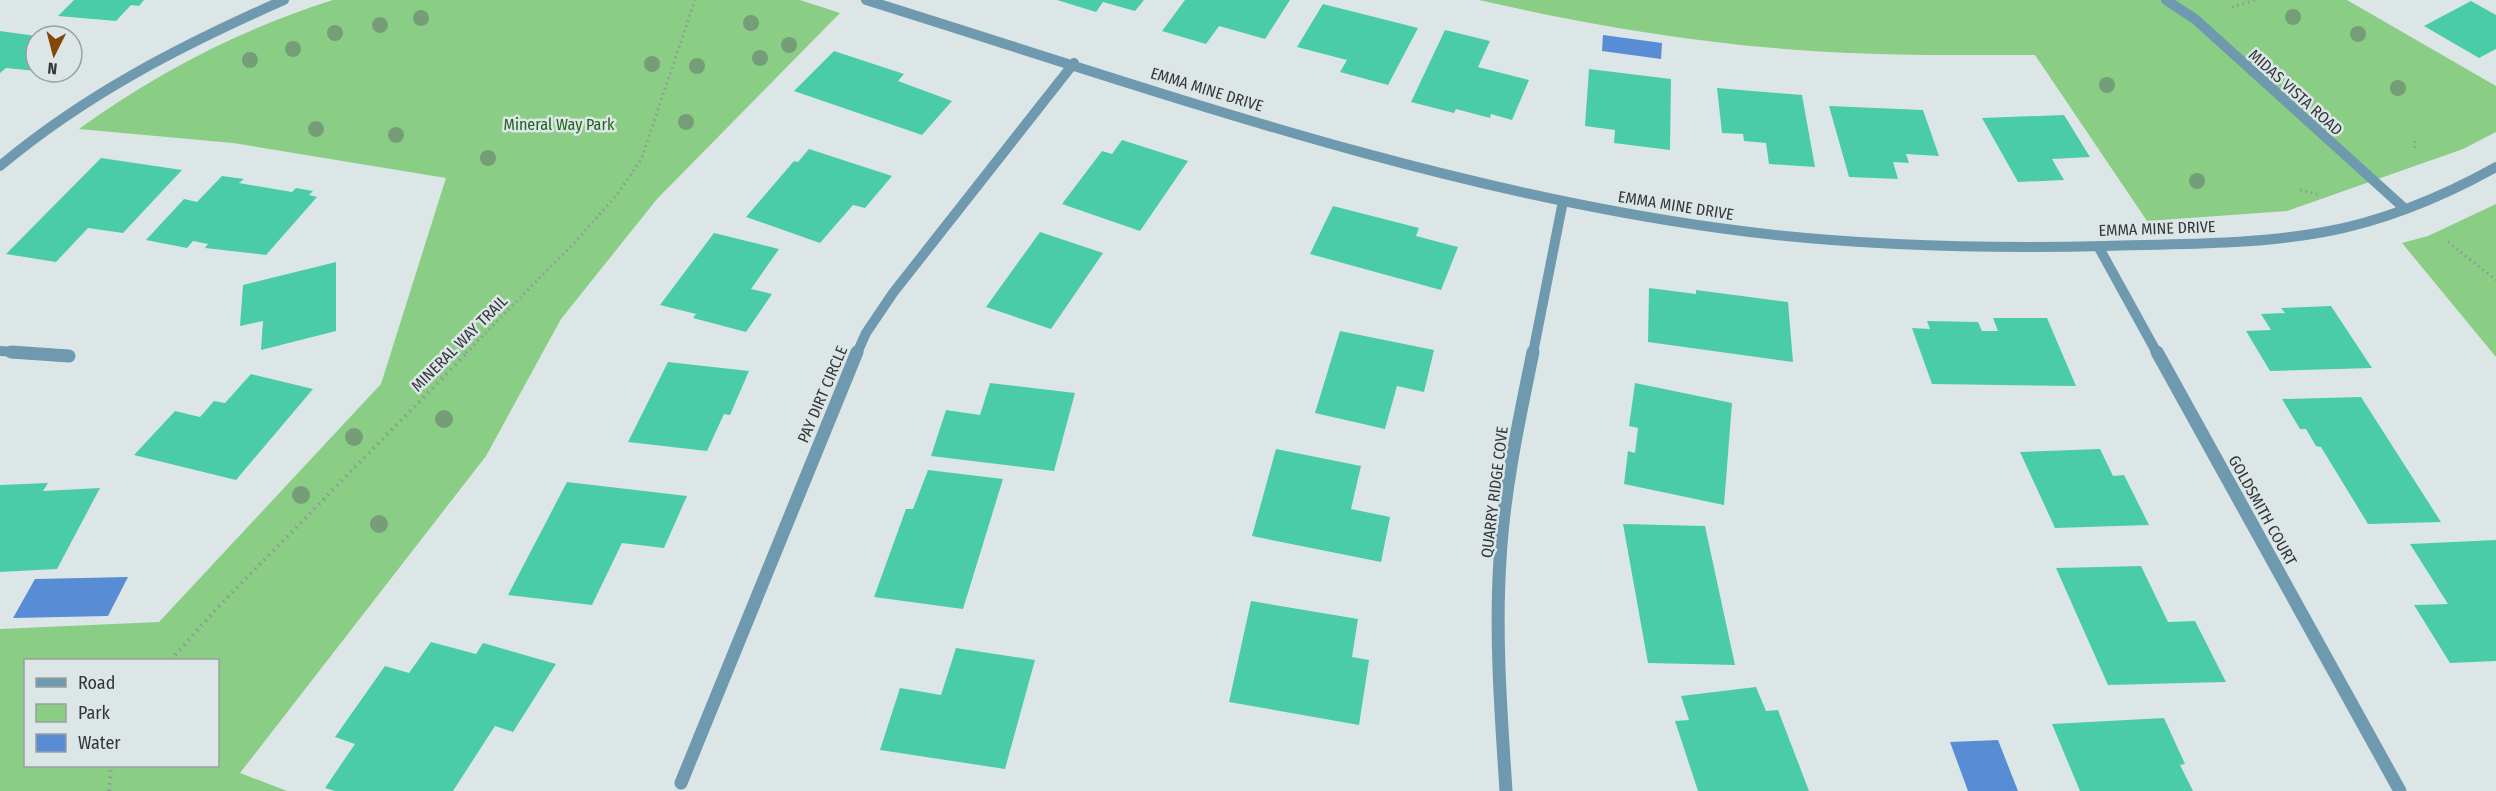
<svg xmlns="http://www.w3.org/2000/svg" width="2496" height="791" font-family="'Fira Sans Condensed',sans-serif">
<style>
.green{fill:#8acd85;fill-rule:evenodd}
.water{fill:#588cd5}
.building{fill:#4bcca9}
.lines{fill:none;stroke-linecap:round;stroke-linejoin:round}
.path-far1{stroke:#919899;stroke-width:3;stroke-dasharray:1.5 4;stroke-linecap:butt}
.path{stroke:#919899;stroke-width:4;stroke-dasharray:1.5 5;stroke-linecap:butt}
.street-far1{stroke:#6e99ae;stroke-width:10}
.street{stroke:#6e99ae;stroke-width:13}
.tree{fill:#759e78}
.labels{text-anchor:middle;stroke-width:5;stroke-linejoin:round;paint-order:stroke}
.street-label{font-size:16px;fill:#343738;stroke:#dde6e7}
.park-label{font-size:16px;fill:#20641d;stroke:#dde6e7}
</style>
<rect width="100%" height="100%" fill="#dde6e7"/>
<path class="green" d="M333,0H800L840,13L657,199L561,319L486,456L240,773L287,791H0V629L159,622L381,384L446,178L233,143L79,129C156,73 241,29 333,0ZM26,660H218V766H26Z
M1479,0H2347L2496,86V132L2463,149L2287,211L2147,221L2035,55C1956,55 1877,56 1798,50C1690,42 1584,24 1479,0Z
M2496,204V357L2402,243L2428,236Z"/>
<path class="water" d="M1603,35L1662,43L1661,59L1602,51Z
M128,577L108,616L13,618L35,579Z
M1998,740L2018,791H1968L1950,742Z"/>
<path class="building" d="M74,0H144L139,6L131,5L116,21L58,16Z
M1057,0H1144L1135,11L1103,2L1096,12Z
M1185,0H1290L1265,39L1219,26L1206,44L1162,31Z
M2471,1L2496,15V49L2479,58L2424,26Z
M1323,4L1418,28L1388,85L1340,72L1347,60L1297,47Z
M1445,30L1490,41L1478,67L1529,80L1512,120L1491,114L1490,118L1456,109L1454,113L1411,102Z
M0,31L36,36V71L6,68L0,73Z
M834,51L904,74L898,81L952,101L922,135L794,91Z
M1589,69L1671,79L1670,150L1614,143L1615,130L1585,126Z
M1717,88L1802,95L1815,167L1769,164L1766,143L1744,141L1743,134L1722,133Z
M1829,106L1923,110L1939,156L1906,154L1909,163L1893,162L1898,179L1849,177Z
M2064,115L2090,157L2052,159L2064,180L2018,182L1982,118Z
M1122,140L1188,161L1140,231L1062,204L1102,151L1112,154Z
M809,149L892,176L865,208L853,205L820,243L746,217L794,161L798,162Z
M101,158L182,170L123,233L88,228L56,262L6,254Z
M222,176L244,179L239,183L292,192L296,188L313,191L309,195L317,197L266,255L205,248L208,244L193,241L187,248L146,240L184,199L197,202Z
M1333,206L1419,228L1416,236L1458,247L1441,290L1310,254Z
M1040,232L1103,253L1051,329L986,307Z
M714,233L779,249L751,289L772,294L746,332L693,318L696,314L660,305Z
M336,262V331L261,350L263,321L240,326L243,285Z
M1649,288L1696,294V290L1788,302L1793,362L1648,342Z
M2331,306L2372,368L2270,371L2246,331L2271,330L2261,314L2285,313L2281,308Z
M1993,318H2047L2076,386L1932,384L1912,328L1930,329L1927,321L1978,322L1982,331H1998Z
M1340,331L1434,350L1424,392L1397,386L1385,429L1315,413Z
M668,362L749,371L730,415L724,414L707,451L628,442Z
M251,374L313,389L236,480L134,455L175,411L200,417L214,401L225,403Z
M990,383L1075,393L1054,471L931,456L946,410L980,415Z
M1635,383L1732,403L1724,505L1624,484L1628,451L1635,453L1638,428L1629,426Z
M2361,397L2441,522L2368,524L2321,447L2316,446L2306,429H2300L2282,399Z
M1276,449L1361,466L1351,509L1390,517L1381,562L1252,536Z
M2100,449L2113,476L2124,475L2149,525L2055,528L2020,452Z
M928,470L1003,479L963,609L874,597L906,509H913Z
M567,482L687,496L664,548L622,543L592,605L508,595Z
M48,483L43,491L100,488L57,569L0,572V485Z
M1623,524L1705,526L1735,665L1648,663Z
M2496,540V661L2450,663L2414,605L2448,604L2410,544Z
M2141,566L2168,622L2195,621L2226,682L2108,685L2056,568Z
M1251,601L1358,619L1352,657L1369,660L1359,725L1229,702Z
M431,642L476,654L483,643L556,664L513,732L495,726L453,791H335L325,788L355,744L335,737L385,666L409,673Z
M956,648L1035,660L1005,769L880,750L900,688L941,695Z
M1756,687L1766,711L1778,710L1809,791H1698L1675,721L1689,720L1681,696Z
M2164,718L2185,764L2180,765L2193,791H2080L2052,724Z"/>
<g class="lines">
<path class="path-far1" d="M2232,7L2256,0
M2415,141V151
M2300,190L2317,194
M2448,242L2496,280
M466,353L573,244L616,196L641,160L695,0"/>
<path class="path" d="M171,660L218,607L468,352
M109,791L111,766"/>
<path class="street-far1" d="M866,0C1146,87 1427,188 1719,228C1847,246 1976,249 2105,246C2177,244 2252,245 2324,232C2384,221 2442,197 2496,167
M2166,0L2195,19L2404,208
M0,166C86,94 182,45 284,0
M2098,246L2157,353
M0,351L32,353
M857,353L866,333L893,293L1074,63
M1533,353L1563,201"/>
<path class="street" d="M11,352L69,356
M2157,352L2400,791
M681,783L857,352
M1506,791C1501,714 1495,636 1500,559C1504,489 1519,420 1533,352"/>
</g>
<g class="tree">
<circle cx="2293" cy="17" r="8"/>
<circle cx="421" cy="18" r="8"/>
<circle cx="751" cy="23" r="8"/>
<circle cx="380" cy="25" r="8"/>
<circle cx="335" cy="33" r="8"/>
<circle cx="2358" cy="34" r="8"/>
<circle cx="789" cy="45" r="8"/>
<circle cx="293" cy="49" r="8"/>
<circle cx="760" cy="58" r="8"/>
<circle cx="250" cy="60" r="8"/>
<circle cx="652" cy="64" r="8"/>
<circle cx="697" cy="66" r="8"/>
<circle cx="2107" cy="85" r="8"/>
<circle cx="2398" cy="88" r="8"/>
<circle cx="686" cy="122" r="8"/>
<circle cx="316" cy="129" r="8"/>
<circle cx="396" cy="135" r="8"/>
<circle cx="488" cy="158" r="8"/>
<circle cx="2197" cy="181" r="8"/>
<circle cx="444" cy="419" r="9"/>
<circle cx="354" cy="437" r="9"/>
<circle cx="301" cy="495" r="9"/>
<circle cx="379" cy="524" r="9"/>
</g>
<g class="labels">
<g class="street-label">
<text transform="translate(1207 89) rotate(17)" y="6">EMMA MINE DRIVE</text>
<text transform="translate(2296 92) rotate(42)" y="6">MIDAS VISTA ROAD</text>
<text transform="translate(1676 205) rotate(9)" y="6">EMMA MINE DRIVE</text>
<text transform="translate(2157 228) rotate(-2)" y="6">EMMA MINE DRIVE</text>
<text transform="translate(459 343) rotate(-45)" y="6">MINERAL WAY TRAIL</text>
<text transform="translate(822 394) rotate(-67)" y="6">PAY DIRT CIRCLE</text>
<text transform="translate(1494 492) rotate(-83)" y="6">QUARRY RIDGE COVE</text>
<text transform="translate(2263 510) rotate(61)" y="6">GOLDSMITH COURT</text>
</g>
<g class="park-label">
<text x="559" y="130">Mineral Way Park</text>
</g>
</g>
<rect x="24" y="659" width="195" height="108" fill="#dde6e7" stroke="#99a0a1" stroke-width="1.5"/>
<rect x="36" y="678" width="30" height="9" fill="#6e99ae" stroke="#99a0a1" stroke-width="1.5"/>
<text x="78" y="689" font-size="18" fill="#343738">Road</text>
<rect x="36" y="704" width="30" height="18" fill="#8acd85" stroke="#99a0a1" stroke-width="1.5"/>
<text x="78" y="719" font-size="18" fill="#343738">Park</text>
<rect x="36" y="734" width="30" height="18" fill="#588cd5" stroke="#99a0a1" stroke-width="1.5"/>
<text x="78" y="749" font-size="18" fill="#343738">Water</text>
<g transform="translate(54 54) rotate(186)"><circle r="28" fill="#dde6e7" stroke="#99a0a1" stroke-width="1.5"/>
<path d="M0-4.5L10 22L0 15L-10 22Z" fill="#854609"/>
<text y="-9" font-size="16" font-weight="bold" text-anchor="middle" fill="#343738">N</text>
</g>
</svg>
